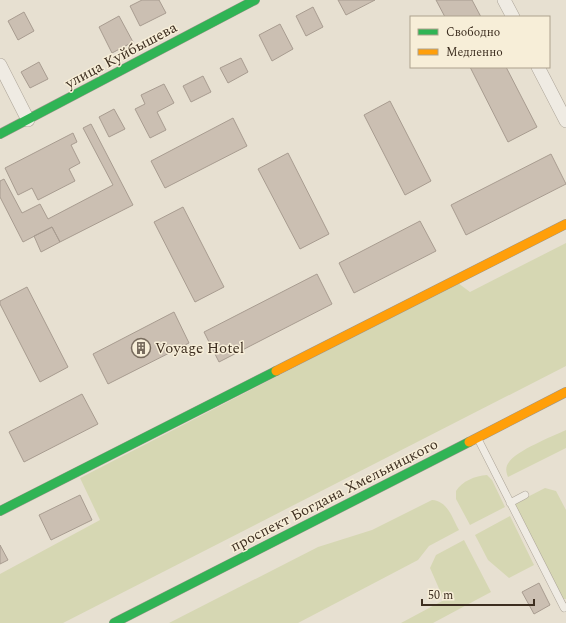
<svg xmlns="http://www.w3.org/2000/svg" width="566" height="623" font-family="Spectral,serif">
<style>
.green{fill:#d6d7b3}
.building{fill:#cbbfb2;stroke:#a89c90}
.lines{fill:none;stroke-linecap:round;stroke-linejoin:round}
.lane-casing{stroke:#ada599;stroke-width:8}
.street-casing{stroke:#ada599;stroke-width:14}
.fast-casing{stroke:#9c958a;stroke-width:10}
.slow-casing{stroke:#9c958a;stroke-width:10}
.lane{stroke:#efebe3;stroke-width:7}
.street{stroke:#efebe3;stroke-width:13}
.fast{stroke:#30b455;stroke-width:9}
.slow{stroke:#ff9f0a;stroke-width:9}
.labels{text-anchor:middle;stroke-width:3;stroke-linejoin:round;paint-order:stroke}
.street-label{font-size:15px;fill:#3d2e20;stroke:#f7eed8}
.poi-label{font-size:15px;fill:#3d2e20;stroke:#f7eed8;text-anchor:start}
</style>
<rect width="100%" height="100%" fill="#e7e0d1"/>
<path class="green" d="M566,243V366L63,623H0V574L100,520L80,478L458,283L470,292Z
M566,430V448L508,477C506,472 505,467 509,462C516,451 553,436 566,430Z
M487,475L492,480L505,507L470,525L456,499V491C462,481 475,476 487,475Z
M545,488L556,491L566,510V599H563L514,504Z
M432,500C448,501 452,518 459,530L429,546L418,560L298,623H169L318,547L372,530Z
M510,516L534,565L509,578L488,560L475,535Z
M464,540L491,592L433,623H401L444,600L430,568L436,555Z"/>
<path class="building" d="M142,0H159L166,13L140,26L130,6Z
M338,0H375L346,15Z
M436,0H472L481,17H445Z
M313,7L323,27L306,36L296,16Z
M24,12L34,31L18,40L8,21Z
M119,16L133,42L112,53L99,27Z
M280,24L293,49L272,61L259,35Z
M241,58L248,72L228,83L220,68Z
M39,62L48,79L30,88L21,72Z
M470,67H506L537,127L508,142Z
M203,76L211,92L191,102L183,86Z
M164,84L174,103L157,112L166,130L150,138L135,109L145,104L141,95Z
M390,101L431,181L405,195L364,115Z
M114,109L125,129L109,137L99,117Z
M233,118L247,146L165,188L151,161Z
M91,124L133,205L60,242L52,227L23,242L0,197V181L4,179L22,213L40,204L48,219L113,185L83,128Z
M73,133L77,142L71,145L80,163L69,169L75,181L38,200L32,188L18,195L5,168Z
M288,153L329,234L300,249L258,169Z
M551,154L566,184L466,235L451,205Z
M183,207L224,287L195,302L154,222Z
M420,221L436,251L354,293L339,263Z
M52,227L60,242L41,252L34,236Z
M317,274L332,304L219,362L204,332Z
M27,287L68,367L40,382L0,304V301Z
M174,312L189,343L108,384L93,354Z
M82,394L98,424L24,462L9,432Z
M80,495L92,520L51,540L39,515Z
M0,545L8,560L0,564Z
M539,583L550,605L534,614L522,592Z"/>
<g class="lines">
<g class="lane-casing">
<path id="lane" d="M478,439L564,608L566,607
M510,503L525,495"/>
</g>
<g class="street-casing">
<path id="street" d="M504,0L513,17
M0,65L28,120
M538,67L566,121"/>
</g>
<g class="fast-casing">
<path id="fast" d="M0,134L255,0
M0,511L276,371
M114,623L469,442"/>
</g>
<g class="slow-casing">
<path id="slow" d="M276,371L566,224
M469,442L566,392"/>
</g>
<use href="#lane" class="lane"/>
<use href="#street" class="street"/>
<use href="#fast" class="fast"/>
<use href="#slow" class="slow"/>
</g>
<defs>
<g id="building-ring" transform="scale(1)"><circle r="9.5" fill="#f7eed8" stroke="#786c5e" stroke-width="1.5"/><path d="M-4-6H4V6H1V3H-1V6H-4ZM-2.5-4.3h1.7v1.8h-1.7ZM.8-4.3h1.7v1.8H.8ZM-2.5-1h1.7V.8h-1.7ZM.8-1h1.7V.8H.8Z" fill="#786c5e"/></g>
</defs>
<g fill-rule="evenodd">
<use href="#building-ring" x="141" y="348"/>
</g>
<g class="labels">
<g class="street-label">
<text transform="translate(121 55) rotate(-28)" y="5">улица Куйбышева</text>
<text transform="translate(334 495) rotate(-27)" y="5">проспект Богдана Хмельницкого</text>
</g>
<g class="poi-label">
<text x="155" y="353">Voyage Hotel</text>
</g>
</g>
<rect x="410" y="16" width="140" height="52" fill="#f7eed8" stroke="#ada18e"/>
<rect x="418" y="29" width="20" height="6" fill="#30b455" stroke="#ada18e"/>
<text x="446" y="36" font-size="12" fill="#3d2e20">Свободно</text>
<rect x="418" y="49" width="20" height="6" fill="#ff9f0a" stroke="#ada18e"/>
<text x="446" y="56" font-size="12" fill="#3d2e20">Медленно</text>
<path d="M422 599v6h112v-6" fill="none" stroke="#3d2e20" stroke-width="2"/>
<text x="428" y="599" font-size="12" fill="#3d2e20" stroke="#f7eed8" stroke-width="3" paint-order="stroke">50 m</text>
</svg>
